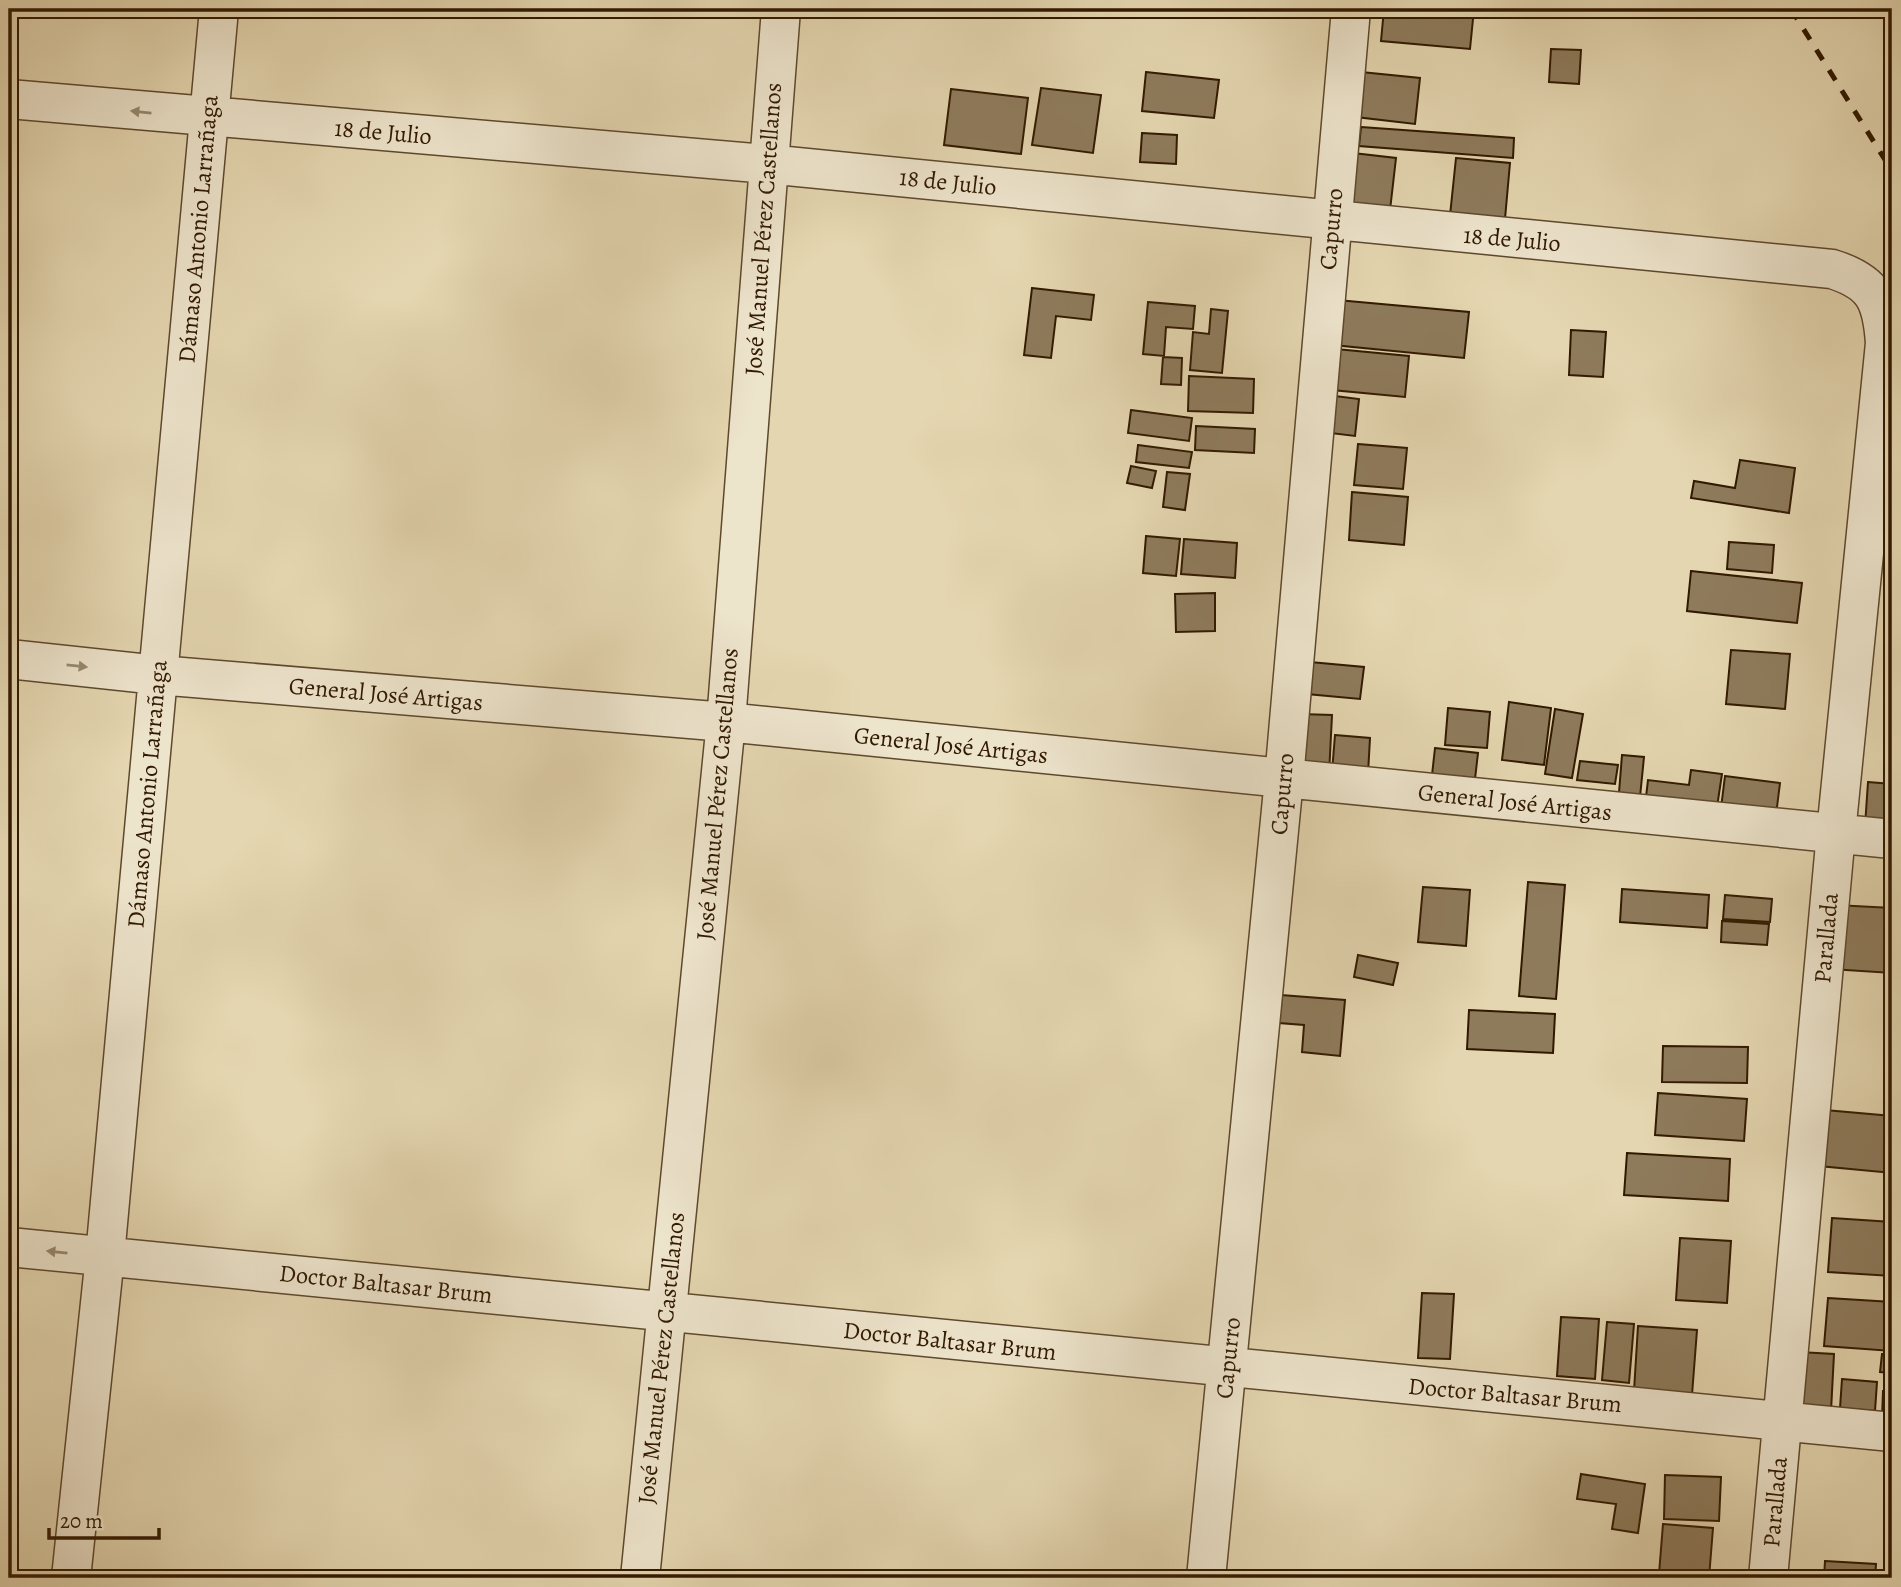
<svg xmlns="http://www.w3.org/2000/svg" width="1901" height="1587" font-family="Alegreya,serif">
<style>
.building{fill:#8e7b5c;stroke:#311900;stroke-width:2}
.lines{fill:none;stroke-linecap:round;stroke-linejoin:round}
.minor-casing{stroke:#5e482c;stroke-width:41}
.minor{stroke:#ede4cc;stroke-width:38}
.rail{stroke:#311900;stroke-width:5;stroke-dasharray:12 12;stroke-linecap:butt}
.oneway{fill:#988970}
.labels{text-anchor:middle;stroke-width:7;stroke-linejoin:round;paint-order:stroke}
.street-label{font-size:24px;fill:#311900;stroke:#ede4cc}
</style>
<rect width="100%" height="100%" fill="#e4d6b0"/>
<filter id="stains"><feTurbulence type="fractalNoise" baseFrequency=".00286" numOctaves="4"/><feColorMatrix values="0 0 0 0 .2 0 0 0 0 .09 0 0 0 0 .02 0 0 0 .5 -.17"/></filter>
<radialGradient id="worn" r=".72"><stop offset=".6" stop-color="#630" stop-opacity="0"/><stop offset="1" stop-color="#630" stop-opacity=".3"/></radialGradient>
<path class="building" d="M1384,9H1474L1470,49L1381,41Z
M1551,49L1581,50L1579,84L1549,82Z
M1146,72L1219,80L1214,118L1142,111Z
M1361,72L1420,78L1415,124L1356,117Z
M1041,88L1101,95L1093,153L1032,145Z
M951,89L1028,98L1021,154L944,145Z
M1361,127L1514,138L1513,158L1359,146Z
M1142,133L1177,135L1176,164L1140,162Z
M1353,153L1396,158L1389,219L1347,215Z
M1456,158L1510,163L1504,230L1449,225Z
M1032,288L1094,295L1091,320L1056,316L1051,358L1024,355Z
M1337,300L1469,312L1464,358L1333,345Z
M1148,302L1195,306L1193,329L1166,327L1164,356L1143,354Z
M1211,309L1228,311L1222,373L1190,370L1193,332L1209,334Z
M1571,330L1606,332L1603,377L1569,375Z
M1336,349L1409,356L1405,397L1332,390Z
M1163,357L1182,358L1181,385L1161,384Z
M1189,376L1254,379L1253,413L1188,411Z
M1335,396L1359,399L1355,436L1330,433Z
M1131,410L1192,418L1189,441L1128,433Z
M1196,426L1255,429L1254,453L1195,450Z
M1358,444L1407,448L1403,489L1354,485Z
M1138,445L1192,452L1189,468L1136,462Z
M1740,460L1795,468L1789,513L1691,498L1694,481L1735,488Z
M1131,466L1156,471L1152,488L1127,483Z
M1167,472L1190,474L1185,510L1163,507Z
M1888,480L1892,481V509L1887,508Z
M1352,492L1408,497L1404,545L1349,540Z
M1146,536L1180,539L1176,576L1143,573Z
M1184,539L1237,543L1235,578L1181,574Z
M1729,542L1774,545L1772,573L1727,569Z
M1691,571L1802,583L1797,623L1687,611Z
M1215,593V631L1176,632L1175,594Z
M1889,593H1892V635H1885Z
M1731,650L1790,654L1785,709L1726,704Z
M1299,661L1364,667L1360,699L1296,693Z
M1509,702L1551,708L1544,765L1502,760Z
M1448,708L1490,712L1487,748L1445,745Z
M1555,709L1583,714L1572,778L1545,774Z
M1300,714L1332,715L1329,775L1297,774Z
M1335,735L1370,738L1368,774L1332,772Z
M1435,748L1478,753L1475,779L1432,775Z
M1622,755L1644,757L1639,807L1618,805Z
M1580,761L1618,765L1615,784L1577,780Z
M1691,770L1722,774L1717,807L1646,797L1648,780L1689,785Z
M1725,776L1780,783L1776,815L1721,808Z
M1868,782L1892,784V827L1865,826Z
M1528,882L1565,885L1556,999L1519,996Z
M1423,887L1470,890L1466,946L1418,942Z
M1622,889L1709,895L1707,928L1620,922Z
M1725,895L1772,899L1770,922L1723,919Z
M1835,905L1892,908V973L1831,969Z
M1722,921L1769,924L1767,945L1721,942Z
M1358,955L1398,963L1393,985L1354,977Z
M1281,995L1345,1000L1340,1056L1302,1052L1304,1025L1279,1023Z
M1469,1010L1555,1014L1553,1053L1467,1049Z
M1663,1046L1748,1047L1747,1083L1662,1082Z
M1658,1093L1747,1099L1744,1141L1655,1135Z
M1825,1110L1892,1116V1173L1819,1166Z
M1627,1153L1730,1159L1728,1201L1624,1195Z
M1832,1218L1892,1222V1276L1828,1272Z
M1680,1238L1731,1241L1727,1303L1676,1300Z
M1422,1293L1454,1294L1450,1359L1418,1358Z
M1828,1298L1892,1302V1351L1824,1346Z
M1561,1317L1599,1319L1595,1379L1557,1376Z
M1607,1322L1634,1324L1629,1383L1602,1380Z
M1638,1326L1697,1330L1692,1395L1634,1391Z
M1799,1352L1834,1354L1831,1411L1796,1409Z
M1882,1354L1892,1355V1373L1880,1372Z
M1842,1379L1877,1382L1875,1411L1840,1408Z
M1883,1391L1892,1392V1419L1882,1418Z
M1581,1474L1645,1484L1638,1533L1612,1529L1616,1504L1577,1499Z
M1665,1475L1721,1477L1719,1521L1664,1519Z
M1663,1524L1713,1528L1709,1578L1659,1574Z
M1825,1561L1876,1564L1875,1578H1824Z"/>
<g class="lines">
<g class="minor-casing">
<path id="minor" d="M9,99L767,164L1832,269C1874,282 1882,300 1885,343L1836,833L1768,1578
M9,659L158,675L726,722L1892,839
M9,1247L1892,1432
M71,1578L105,1256L219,9
M640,1578L726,722L781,9
M1206,1578L1284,779L1351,9"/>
</g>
<use href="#minor" class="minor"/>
<path class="rail" d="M1791,9L1892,171"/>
</g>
<defs><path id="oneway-solid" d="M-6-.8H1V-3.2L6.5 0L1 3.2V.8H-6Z" transform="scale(1.75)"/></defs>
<g class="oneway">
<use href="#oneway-solid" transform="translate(141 112) rotate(-174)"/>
<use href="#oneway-solid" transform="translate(77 666) rotate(6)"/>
<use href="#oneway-solid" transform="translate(57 1252) rotate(-174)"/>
</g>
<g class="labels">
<g class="street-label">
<text transform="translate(383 132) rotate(5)" y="8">18 de Julio</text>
<text transform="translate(948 182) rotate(6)" y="8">18 de Julio</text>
<text transform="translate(198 229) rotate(-85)" y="8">Dámaso Antonio Larrañaga</text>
<text transform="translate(763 229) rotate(-86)" y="8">José Manuel Pérez Castellanos</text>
<text transform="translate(1331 229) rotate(-85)" y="8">Capurro</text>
<text transform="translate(1512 239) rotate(5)" y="8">18 de Julio</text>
<text transform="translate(386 694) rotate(5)" y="8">General José Artigas</text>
<text transform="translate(951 745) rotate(6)" y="8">General José Artigas</text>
<text transform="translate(147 794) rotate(-85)" y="8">Dámaso Antonio Larrañaga</text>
<text transform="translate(717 794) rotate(-85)" y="8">José Manuel Pérez Castellanos</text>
<text transform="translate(1282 794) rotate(-85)" y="8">Capurro</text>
<text transform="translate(1515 802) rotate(6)" y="8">General José Artigas</text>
<text transform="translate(1826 938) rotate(-85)" y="8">Parallada</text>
<text transform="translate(386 1284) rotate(6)" y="8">Doctor Baltasar Brum</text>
<text transform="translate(950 1341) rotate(6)" y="8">Doctor Baltasar Brum</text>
<text transform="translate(661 1358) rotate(-84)" y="8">José Manuel Pérez Castellanos</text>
<text transform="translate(1228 1358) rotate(-84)" y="8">Capurro</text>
<text transform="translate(1515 1395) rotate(5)" y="8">Doctor Baltasar Brum</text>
<text transform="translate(1775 1502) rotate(-85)" y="8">Parallada</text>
</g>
</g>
<rect width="1901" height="1587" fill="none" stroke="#e4d6b0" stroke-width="35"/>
<rect x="10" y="10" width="1880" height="1566" fill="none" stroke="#311900" stroke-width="3.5"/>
<rect x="18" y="18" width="1866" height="1552" fill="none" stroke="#311900" stroke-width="2"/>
<path d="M49 1528v10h110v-10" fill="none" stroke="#311900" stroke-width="3.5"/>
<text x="60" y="1528" font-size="21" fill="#311900" stroke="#ede4cc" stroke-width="5" paint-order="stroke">20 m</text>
<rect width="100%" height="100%" filter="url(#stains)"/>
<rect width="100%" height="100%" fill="url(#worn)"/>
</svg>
